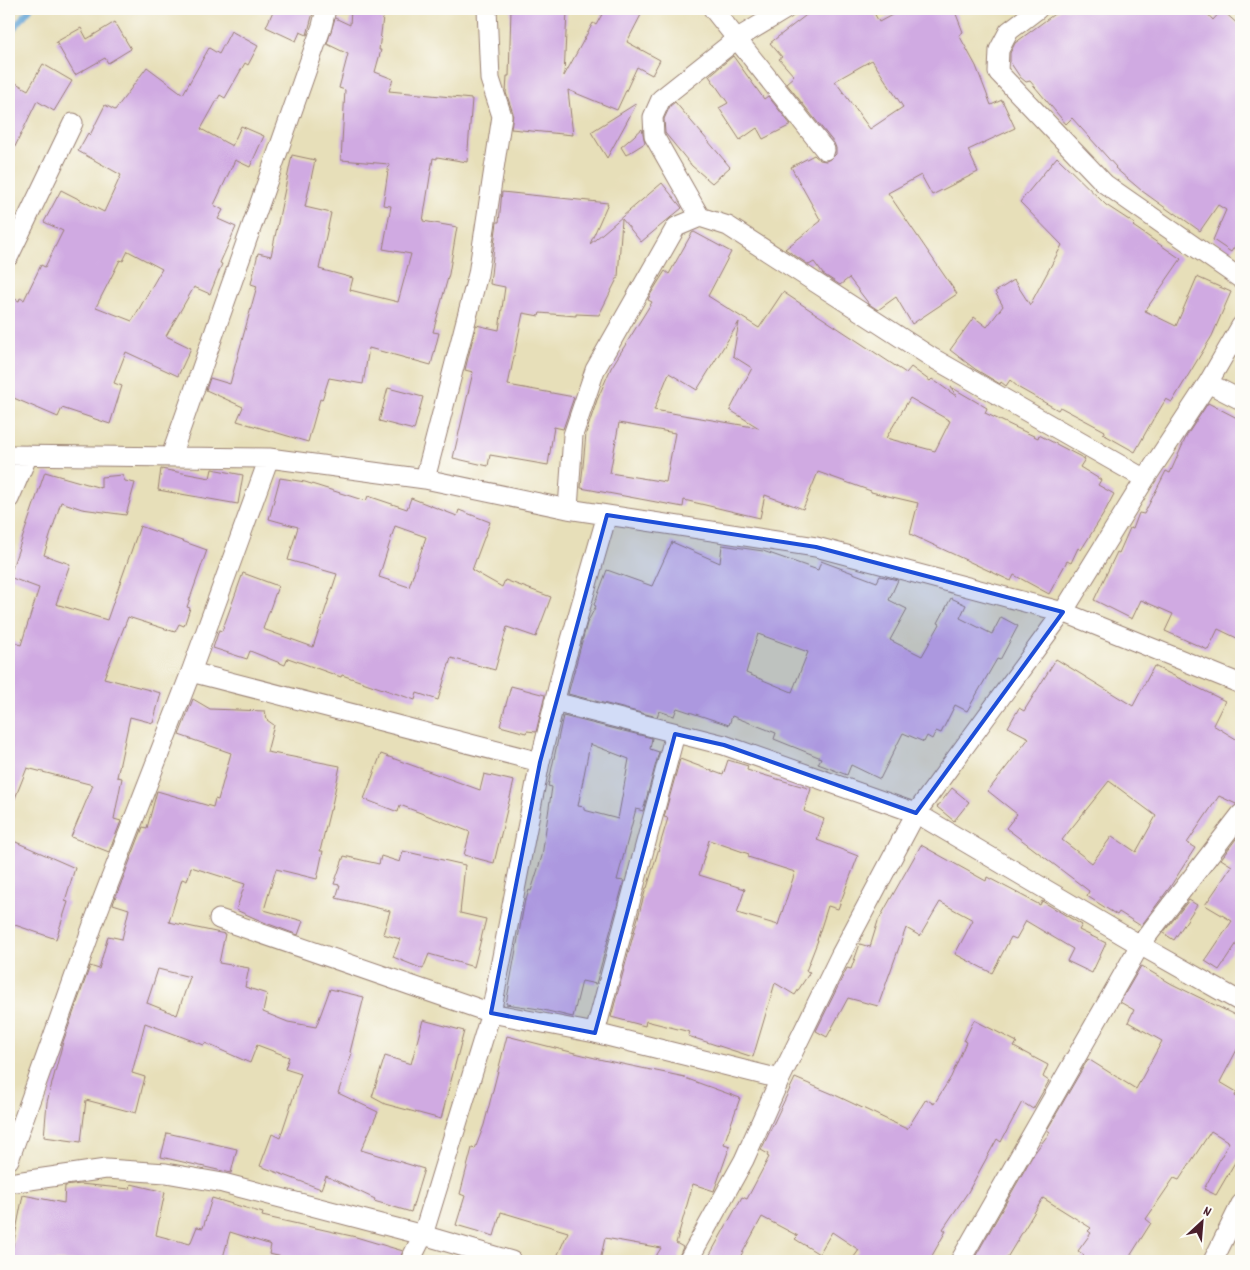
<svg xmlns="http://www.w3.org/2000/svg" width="1250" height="1270" font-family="Dekko,sans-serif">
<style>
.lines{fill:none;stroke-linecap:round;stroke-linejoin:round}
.stream{stroke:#63a4d6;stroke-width:6}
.building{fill:#d0aae2;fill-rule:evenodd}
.minor-casing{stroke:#987f72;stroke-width:21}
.minor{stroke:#fff;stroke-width:19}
.marked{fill:#1d4ed8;fill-opacity:0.2;stroke:#1d4ed8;stroke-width:4;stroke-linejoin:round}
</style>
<rect width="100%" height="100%" fill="#fdfcf7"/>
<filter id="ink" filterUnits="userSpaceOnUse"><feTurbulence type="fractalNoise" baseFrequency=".02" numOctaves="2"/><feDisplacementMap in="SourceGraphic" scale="10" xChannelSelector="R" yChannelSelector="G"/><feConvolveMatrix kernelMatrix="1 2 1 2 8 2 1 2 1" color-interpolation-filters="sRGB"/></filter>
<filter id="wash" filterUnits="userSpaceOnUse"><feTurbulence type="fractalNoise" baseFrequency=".0096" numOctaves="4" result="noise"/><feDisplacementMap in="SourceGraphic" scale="20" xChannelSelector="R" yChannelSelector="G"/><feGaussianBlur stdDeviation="1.12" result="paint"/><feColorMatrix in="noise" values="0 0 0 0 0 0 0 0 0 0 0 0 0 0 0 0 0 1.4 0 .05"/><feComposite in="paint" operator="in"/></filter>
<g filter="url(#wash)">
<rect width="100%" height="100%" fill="#e7dfb9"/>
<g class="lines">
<path class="stream" d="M9,34L30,9"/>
</g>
<g id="blocks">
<path class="building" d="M274,9H314L307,35L300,32L296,41L266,27Z
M351,9H384L379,50H381L375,72L393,79L389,91L472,99L467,162L437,157V159L433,158L423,221L457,227L449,274L433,332L439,333L431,365L369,348L363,384L329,378L322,400L320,399L308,442L237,421L243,407L206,390L210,378L230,384L257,286L251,284L258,253L271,256L292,155L315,160L305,207L331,213L319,269L353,278L350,290L398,302L411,254L383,249L391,206L383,205L389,164L341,160L345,90L339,88L348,54L327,44L335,18L350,25Z
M511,9H553V10L567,11L564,76L593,23L596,25L605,9H644L627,42L660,60L652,75L637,67L617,110L568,90L573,135L511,129L513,113L506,93L507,76H509Z
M814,9H872L879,22L903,9H954L963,32L959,35L976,66L991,105L1002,100L1015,128L968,150L978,172L932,195L921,175L888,193L957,294L912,324L896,297L878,310L869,304L849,278L840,285L823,274L814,262L809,265L785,249L821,221L791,167L814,155L820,160L826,161L832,158L836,154V148L834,143L786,83L794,76L779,59L782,57L770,43ZM872,60L903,107L870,129L835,81Z
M1061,9H1203L1213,20L1222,10L1241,27V237L1231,252L1213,240L1226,210L1218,205L1200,231L1175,213L1174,214L1142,191L1115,168L1116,167L1072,118L1066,124L1030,81L1026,82L1020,77L1010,62V53L1015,43Z
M115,22L131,49L108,63L105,58L75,75L56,42L81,28L87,39Z
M231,31L258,46L248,65L245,63L225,98L220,95L201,129L232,146L241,126L264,136L250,167L235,160L214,205L223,210L218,219L236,227L220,263L222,264L210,294L194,287L166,336L191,348L178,376L126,352L114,383L122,386L110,424L62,408L58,417L9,396V296L19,301L20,298L24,300L41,265L45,267L63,231L44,222L61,190L104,212L121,175L78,151L88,133L90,135L105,105L115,110L147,67L183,94L209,48L219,54ZM128,251L162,269L132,321L96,307L120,260L123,261Z
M733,56L764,99L768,96L791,125L763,139L757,128L740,140L719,108L728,103L709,76Z
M43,64L72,81L54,111L37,101L9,159V79L28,90Z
M675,102L730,167L712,183L692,166L665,133L664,119L670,106Z
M637,103L607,158L591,132Z
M642,129L645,143L626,155L621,147Z
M1057,157L1106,205L1135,224L1133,226L1181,259L1145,311L1176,326L1197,277L1231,292L1212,336L1172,402L1166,399L1157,414H1156L1135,452L1103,434L1105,431L1060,407L1058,410L1019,388L1010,380L1006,386L1001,382L1000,384L975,369L950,350L974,317L987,327L1003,306L995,292L1014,280L1030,305L1062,245L1020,202Z
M662,183L682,208L641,242L622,219L618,277L599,315L576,314V316L540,313L539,316L523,313L508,385L574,397L563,429L554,427L548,465L490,455L488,466L453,458L473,372L465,370L476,325L499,330L505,287L490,284L495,237L497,222H499L502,192L608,203L590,244Z
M694,232L731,252L708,296L759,328L783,292L906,373L911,367L930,381L932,379L956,396L951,387L987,408L985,413L1038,438L1039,435L1085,459L1080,467L1101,480L1098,485L1114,494L1103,515L1081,550L1078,548L1071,563L1067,561L1049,594L1014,575L1011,581L910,534L918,503L871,492V491L818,472L803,509L765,495L760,518L684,500L683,507L581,488L586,433L597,400L611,368L652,302L648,300L650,295L665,271L669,274L692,233ZM739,322L733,356L752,368L730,410L759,428L654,410L669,373L697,390ZM910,398L950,421L935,451L886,438ZM619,423L675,433L666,482L610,473Z
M388,388L423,397L414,430L379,421Z
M1208,403L1241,420V640L1218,629L1208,650L1165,631L1173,614L1141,600L1132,619L1094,600L1117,552L1119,553L1130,528L1133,529L1139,513L1144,514L1166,471L1170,473L1187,435Z
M161,469L210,478L212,469L243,475L238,504L158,490Z
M45,472L101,488V477L122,475L125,481L135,483L126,515L82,509L61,502L44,555L70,564L56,604L107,620L140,526L207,550L187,607L190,608L184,626L179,624L175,632L128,617L104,678L161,693L153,723L130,717L117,777L122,778L114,819L121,821L109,852L71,837L93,785L27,768L10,811L9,810V640L21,645L39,588L9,577Z
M280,478L305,482L366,501L368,496L407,509L411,498L457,516L459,510L490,522L472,570L502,587L505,580L551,597L536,637L507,627L495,670L451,658L438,700L417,693L415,700L342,675L341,677L288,658L285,665L250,651L247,659L213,648L219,630L222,631L243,573L278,586L263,629L313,647L337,574L288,560L298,527L269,519ZM395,526L426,537L409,587L379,577Z
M672,542L720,563L722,545L763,551L818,570L821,561L877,582L880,576L898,580L889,600L907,609L890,640L922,656L940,624L938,623L951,598L966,605L960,618L992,634L1001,617L1018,626L1000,660L997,659L967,711L955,705L941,733L936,731L932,739L927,736L924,742L903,733L880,779L851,765L847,775L818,764L821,758L774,739L776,733L732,716L729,725L677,708L674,716L659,711L657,717L568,694L587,623L596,606L594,605L607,570L652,586ZM758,634L808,652L792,692L746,673Z
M1056,659L1133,706L1154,666L1225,701L1213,725L1241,742V803L1236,804L1219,796L1187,843L1195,848L1170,887L1141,926L1119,912L1117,915L1087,896L1089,891L1006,828L1017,814L988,791L1029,738L1008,727L1019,708L1024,711ZM1109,781L1156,816L1136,852L1112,836L1092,863L1062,840Z
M511,686L545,695L536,732L527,731L526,733L500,726Z
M193,699L210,709L265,711L267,720L274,725L267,752L340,766L331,810H330L320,851H323L317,879L276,869L264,910L303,921L298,935L266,923L236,910L245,884L191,867L187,881L182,879L169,922L225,934L219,963L249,968L245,987L267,994L263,1012L288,1022L316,1027L330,989L364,997L350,1052L352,1053L338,1093L378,1112L361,1150L424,1169L411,1212L374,1201L375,1199L326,1176L321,1189L260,1166L272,1134L280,1138L301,1074L285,1069L289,1057L257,1045L250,1063L205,1043L204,1045L145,1023L132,1073L145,1077L136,1113L86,1100L81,1142L44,1137L47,1102L63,1042L90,966L99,969L108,936L122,939L129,909L113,904L143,827L147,828L157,791L213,807L215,799L218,800L231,753L179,735ZM158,969L190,977L177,1015L147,1003Z
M563,716L652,738L650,749L659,752L643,811L636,809L617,880L624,881L596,984L582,981L573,1017L539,1009L506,1004L525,900H526L529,890L531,891L542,856L552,787L548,786ZM590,744L629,759L618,819L584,810V807L578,806Z
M381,754L480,790L484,774L514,781L494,863L464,855L470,832L400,805L398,812L364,799Z
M680,759L723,775L728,760L748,766L747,770L811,789L804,811L824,819L817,840L858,856L838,909L828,906L817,940H818L806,971L810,972L795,995L775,983L753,1057L688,1036L690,1032L646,1021L645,1026L611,1017L646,888H647L668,818L664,817ZM709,840L749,854L748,857L795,872L778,925L737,913L745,889L699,875Z
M952,788L969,802L954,821L937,807Z
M1241,832V937L1219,970L1205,961L1232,921L1205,905L1232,866L1221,859Z
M9,839L75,868L65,901L68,902L56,939L9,923Z
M921,845L986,881L987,877L1040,905L1042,901L1082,925L1079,930L1106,943L1092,973L1067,961L1073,949L1026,921L1016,939L1011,937L992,973L955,954L973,920L940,902L920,936L906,928L878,1006L848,998L827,1037L816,1031L847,968L851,969L860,944L870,947L878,921Z
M403,851L465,865L460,913L486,919L474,967L429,954L423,969L393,957L400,939L383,934L390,911L336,898L340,885L334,884L344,856L379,864L381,856L400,862Z
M1189,900L1197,905L1174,940L1163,933Z
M1141,966L1172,984L1241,1018V1042L1220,1082L1237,1092L1235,1096L1241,1100V1152L1216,1195L1204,1189L1229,1142L1211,1131L1179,1180L1174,1178L1146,1219L1151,1223L1127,1261H1080L1084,1255L1078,1251L1091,1233L1088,1231L1091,1228L1043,1198L1005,1261H983L975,1257L1033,1155L1050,1132L1047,1130L1088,1059L1136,1089L1162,1041L1128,1022L1134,1010L1120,1002Z
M423,1020L464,1031L441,1119L385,1104L372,1097L385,1056L411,1064Z
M974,1020L1017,1042L1014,1047L1048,1065L1043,1077L1049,1081L1033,1109L1022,1102L1001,1142L997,1139L968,1192L943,1229L946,1231L929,1261H851L859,1250L832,1232L819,1254L795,1239L798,1236L762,1217L738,1261H701L703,1258L707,1260L742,1197L747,1199L769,1157L767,1156L768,1154L761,1150L795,1078L835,1095L907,1129L926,1099L934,1104L951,1077L966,1042L964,1041Z
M507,1036L603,1060L685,1077V1078L740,1098L724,1144L730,1146L714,1191L693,1184L676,1243L683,1247L677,1261H653L661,1248L605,1238L600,1261H555L568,1232L501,1212L494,1236L456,1225L465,1196L460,1194L472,1148L475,1149L484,1125Z
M167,1133L237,1149L231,1173L161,1157Z
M80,1184L130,1189L131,1184L165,1192L156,1235L190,1244L197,1227L203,1228L212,1198L263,1213L262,1216L356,1237L403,1251L399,1261H301L269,1254L271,1245L230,1232L222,1261H10L23,1195L64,1203L65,1186Z"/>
</g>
</g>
<g filter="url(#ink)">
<use href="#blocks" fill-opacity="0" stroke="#987f72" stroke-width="1"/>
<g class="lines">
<g class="minor-casing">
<path id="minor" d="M713,9L825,150
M1038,9L1009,31L999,50L998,72L1105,184L1241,279
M700,217L654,136L653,117L661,99L738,38L786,9
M9,256L73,123
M1208,383L1241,400
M9,455L269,458L425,479L568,509L816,547L1063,612L1241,684
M171,456L322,26L326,9
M425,479L478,274L502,116L490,79L487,9
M9,499L28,455
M568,509L573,435L595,370L676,227L700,217L728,226L931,357L1145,479
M191,672L540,762
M554,702L724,745L916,813L1140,945L1241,1002
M219,919L491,1013L595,1033L780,1079
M595,1033L675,734
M9,1160L95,919L191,672L269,458
M9,1183L106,1169L166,1173L223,1183L423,1235L512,1261
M410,1261L423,1235L491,1013L540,762L562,671L607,515
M688,1261L744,1160L780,1079L840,956L916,813L1063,612L1145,479L1208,383L1241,326
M960,1261L1140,945L1241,814
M1213,1261L1241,1204"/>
</g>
<use href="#minor" class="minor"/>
</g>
</g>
<path class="marked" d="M607,515L816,547L1063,612L916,813L724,745L675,734L595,1033L491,1013L540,762Z"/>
<rect width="1250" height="1270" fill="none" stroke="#fdfcf7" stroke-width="30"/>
<g transform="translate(1202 1222) rotate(26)" stroke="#fdfcf7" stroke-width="4" paint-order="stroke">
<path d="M0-4L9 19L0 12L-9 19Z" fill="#4a1f2b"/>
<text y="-8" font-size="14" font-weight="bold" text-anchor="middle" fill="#4a1f2b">N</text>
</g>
</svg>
